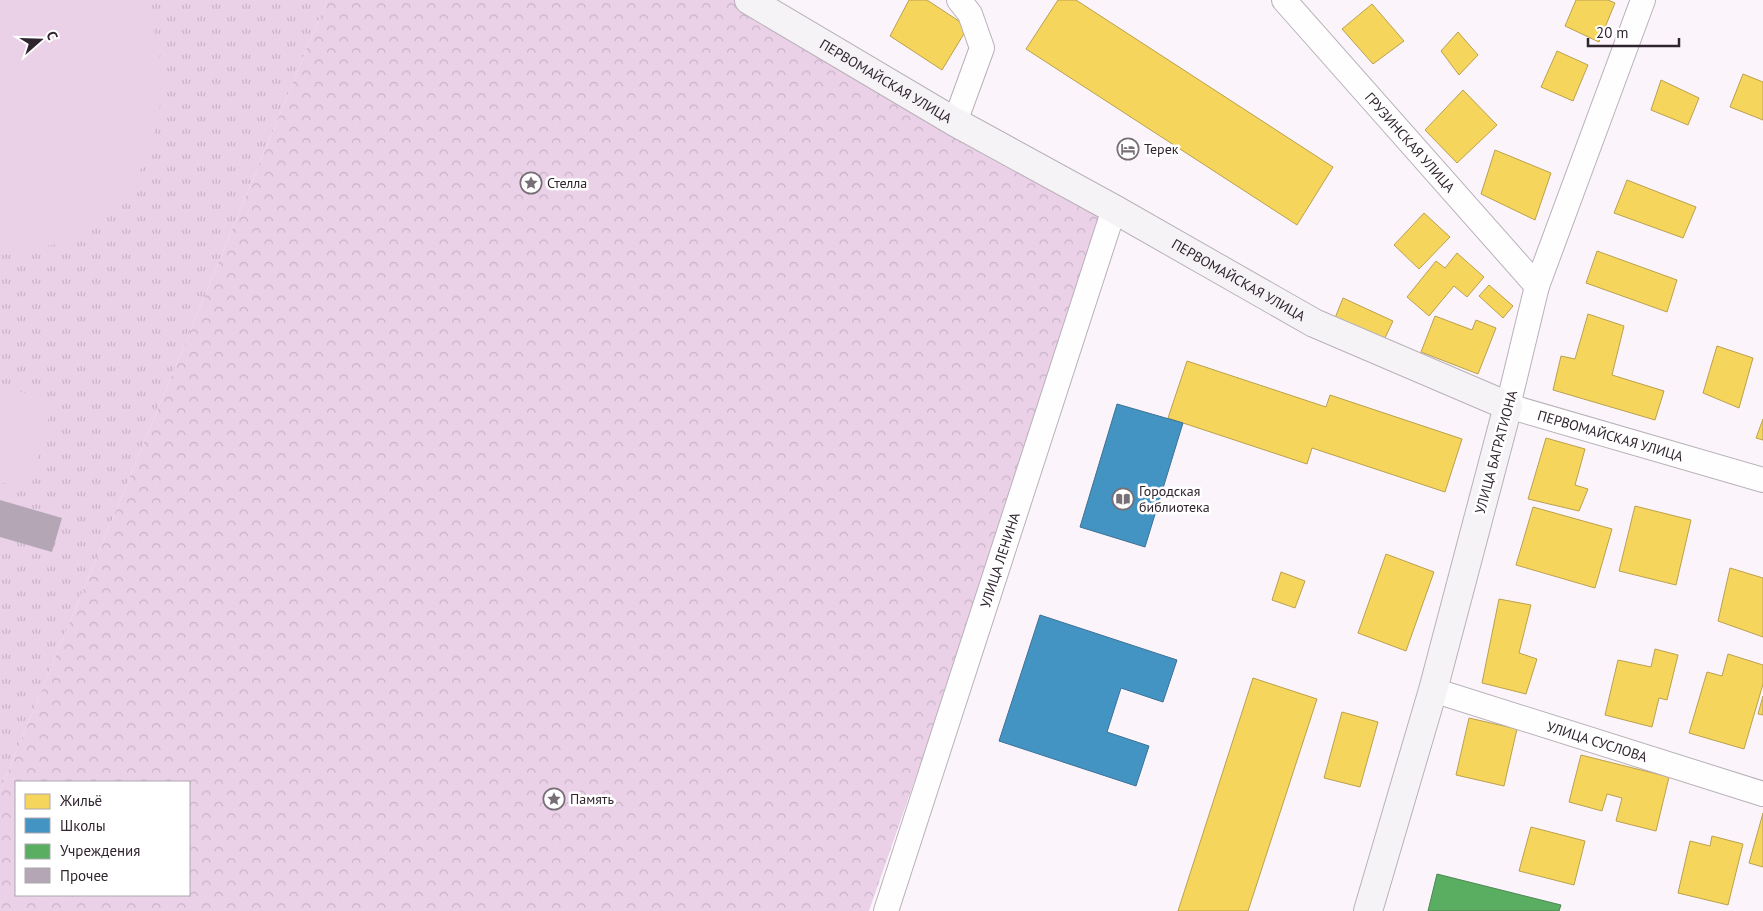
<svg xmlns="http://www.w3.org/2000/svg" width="1763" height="911" font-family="'PT Sans',sans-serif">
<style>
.grass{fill:url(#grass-tufts)}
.park{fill:url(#park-crowns);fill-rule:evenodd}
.pitch{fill:#ead1e8}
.homes{fill:#f6d55c;stroke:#bba04e}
.schools{fill:#4393c3;stroke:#3d7297}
.public{fill:#5aae61;stroke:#4d8552}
.building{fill:#b4a6b4}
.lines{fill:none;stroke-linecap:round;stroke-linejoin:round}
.minor-casing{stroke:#b9b1b8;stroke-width:26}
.secondary-casing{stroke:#b9b1b8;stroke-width:30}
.minor{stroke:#fefefe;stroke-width:24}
.secondary{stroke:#f6f3f6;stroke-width:28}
.labels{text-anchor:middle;stroke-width:5;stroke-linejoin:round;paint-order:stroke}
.street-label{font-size:14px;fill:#30252f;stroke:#fff}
.poi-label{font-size:14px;fill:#30252f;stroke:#fff;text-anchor:start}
</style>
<defs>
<pattern id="grass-tufts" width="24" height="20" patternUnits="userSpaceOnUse" patternTransform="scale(1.25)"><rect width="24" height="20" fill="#ead1e8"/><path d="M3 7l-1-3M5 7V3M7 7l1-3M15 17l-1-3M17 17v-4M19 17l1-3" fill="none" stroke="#c9b3c7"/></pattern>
<pattern id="park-crowns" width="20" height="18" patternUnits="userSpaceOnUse" patternTransform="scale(1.25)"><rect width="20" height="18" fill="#ead1e8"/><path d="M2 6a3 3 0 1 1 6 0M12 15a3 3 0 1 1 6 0" fill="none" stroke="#c9b3c7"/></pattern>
</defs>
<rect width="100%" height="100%" fill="#fbf5fb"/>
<path class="grass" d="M0,0H327L0,791Z"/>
<path class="park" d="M327,0H754L1114,209L869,911H0V791ZM16,782H189V895H16Z"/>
<path class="pitch" d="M0,0H140L150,21L159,49L162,83L159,114L146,161L132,183L112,209L67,242L0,255Z
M0,386L53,401L30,490L0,482Z"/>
<path class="homes" d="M909,0H927L968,27L942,70L890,36Z
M1058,0H1076L1333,167L1297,225L1026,49Z
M1576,0H1608L1615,3L1599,42L1565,26Z
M1372,4L1404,41L1373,64L1342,29Z
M1458,32L1478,55L1459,75L1441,51Z
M1557,51L1588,65L1573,101L1541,87Z
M1743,74L1763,82V120L1730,107Z
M1661,80L1699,98L1688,125L1651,110Z
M1463,90L1497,125L1457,163L1425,130Z
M1495,150L1551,173L1535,220L1481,194Z
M1627,180L1696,207L1683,238L1614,213Z
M1424,213L1450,237L1419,269L1394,245Z
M1597,251L1677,280L1667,312L1586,283Z
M1457,253L1484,277L1467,297L1454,286L1429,316L1407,297L1436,261L1445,268Z
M1489,285L1513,306L1503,318L1479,296Z
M1343,298L1393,321L1384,340L1335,318Z
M1588,314L1624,326L1612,375L1664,391L1655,420L1553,390L1561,356L1575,359Z
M1435,316L1472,330L1476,320L1496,328L1478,374L1421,352Z
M1717,346L1753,358L1739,408L1703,393Z
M1187,361L1326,407L1330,395L1462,439L1445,492L1312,448L1307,464L1168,418Z
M1763,419V440L1756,438Z
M1546,438L1585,449L1575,485L1588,489L1579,511L1528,499Z
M1635,506L1691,520L1676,585L1619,571Z
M1533,507L1612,529L1595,588L1516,565Z
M1386,554L1434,572L1406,651L1358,633Z
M1730,568L1763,578V637L1718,621Z
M1281,572L1305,581L1295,608L1272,600Z
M1499,599L1531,605L1519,653L1537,659L1526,694L1482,683Z
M1655,649L1678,655L1667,700L1659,698L1652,727L1605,715L1618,660L1651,667Z
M1728,654L1763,665V684L1744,749L1689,733L1707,672L1722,676Z
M1253,678L1317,699L1248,911H1178Z
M1763,696V715L1758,714Z
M1342,712L1378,722L1360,787L1324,778Z
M1469,718L1517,729L1504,786L1456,775Z
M1581,755L1669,777L1656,831L1616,821L1622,798L1607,794L1602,811L1569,802Z
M1763,813V867L1749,863Z
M1531,827L1585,841L1574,885L1519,871Z
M1712,836L1743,844L1728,905L1678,893L1690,841L1710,846Z"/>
<path class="schools" d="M1117,404L1183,423L1145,547L1080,527Z
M1040,615L1177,660L1163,702L1121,688L1107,732L1149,746L1136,786L999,741Z"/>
<path class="public" d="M1437,874L1561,905L1559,911H1428Z"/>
<path class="building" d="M0,500L62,518L52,552L0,537Z"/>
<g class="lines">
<g class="minor-casing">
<g id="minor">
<path id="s1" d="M1284,0L1537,286"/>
<path id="s2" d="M1643,0L1537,286L1508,406L1763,480"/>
<path d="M955,122L982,48L970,14L959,0"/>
<path id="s3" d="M1433,690L1763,794"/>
<path id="s4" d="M886,911L1114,209"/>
</g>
</g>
<g class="secondary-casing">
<g id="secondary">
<path id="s5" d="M749,0L955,122L1114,209L1314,323L1508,406L1433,690L1368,911"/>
</g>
</g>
<use href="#minor" class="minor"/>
<use href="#secondary" class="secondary"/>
</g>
<defs>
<g id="hotel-ring" transform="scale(1.125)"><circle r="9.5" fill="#fff" stroke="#776e76" stroke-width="1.5"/><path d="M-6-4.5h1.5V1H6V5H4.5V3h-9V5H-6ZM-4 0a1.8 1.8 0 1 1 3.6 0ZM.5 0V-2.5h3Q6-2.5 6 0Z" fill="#776e76"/></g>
<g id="sight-ring" transform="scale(1.125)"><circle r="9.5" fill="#fff" stroke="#776e76" stroke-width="1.5"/><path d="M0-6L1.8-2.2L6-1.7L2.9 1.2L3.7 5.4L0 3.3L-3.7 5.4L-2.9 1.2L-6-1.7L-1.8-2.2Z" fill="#776e76"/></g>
<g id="library-ring" transform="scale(1.125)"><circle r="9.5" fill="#fff" stroke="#776e76" stroke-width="1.5"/><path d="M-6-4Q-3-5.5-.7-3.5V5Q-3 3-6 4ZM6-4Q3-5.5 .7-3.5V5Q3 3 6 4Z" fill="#776e76"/></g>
</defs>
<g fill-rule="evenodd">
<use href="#hotel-ring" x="1128" y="149"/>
<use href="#sight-ring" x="531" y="183"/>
<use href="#library-ring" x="1123" y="499"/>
<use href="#sight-ring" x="554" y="799"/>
</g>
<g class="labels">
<g class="street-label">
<text dy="5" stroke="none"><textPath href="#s5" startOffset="159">ПЕРВОМАЙСКАЯ УЛИЦА</textPath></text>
<text dy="5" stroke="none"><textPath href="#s1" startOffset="190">ГРУЗИНСКАЯ УЛИЦА</textPath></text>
<text dy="5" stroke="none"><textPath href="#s5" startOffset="564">ПЕРВОМАЙСКАЯ УЛИЦА</textPath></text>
<text dy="5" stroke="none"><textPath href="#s2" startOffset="535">ПЕРВОМАЙСКАЯ УЛИЦА</textPath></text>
<text transform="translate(1496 452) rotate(-75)" y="5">УЛИЦА БАГРАТИОНА</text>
<text dy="5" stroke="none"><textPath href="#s4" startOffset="369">УЛИЦА ЛЕНИНА</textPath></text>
<text dy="5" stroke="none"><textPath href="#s3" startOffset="172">УЛИЦА СУСЛОВА</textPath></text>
</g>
<g class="poi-label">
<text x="1144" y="154">Терек</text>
<text x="547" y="188">Стелла</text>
<text x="1139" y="496">Городская<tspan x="1139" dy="16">библиотека</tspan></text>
<text x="570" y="804">Память</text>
</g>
</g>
<rect x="15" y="781" width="175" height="115" fill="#ffffff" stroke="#aca8ac"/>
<rect x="25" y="794" width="25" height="15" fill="#f6d55c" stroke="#aca8ac"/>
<text x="60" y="806" font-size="15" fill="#30252f">Жильё</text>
<rect x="25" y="818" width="25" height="15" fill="#4393c3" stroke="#aca8ac"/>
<text x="60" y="831" font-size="15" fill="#30252f">Школы</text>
<rect x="25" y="844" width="25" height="15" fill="#5aae61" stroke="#aca8ac"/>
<text x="60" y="856" font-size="15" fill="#30252f">Учреждения</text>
<rect x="25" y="868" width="25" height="15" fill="#b4a6b4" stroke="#aca8ac"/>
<text x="60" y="881" font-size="15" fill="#30252f">Прочее</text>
<g transform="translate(40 40) rotate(70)" stroke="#ffffff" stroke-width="4" paint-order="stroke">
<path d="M0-4L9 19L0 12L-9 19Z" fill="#30252f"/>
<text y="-8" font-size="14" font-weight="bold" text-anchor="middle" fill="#30252f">С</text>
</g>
<path d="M1588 38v8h91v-8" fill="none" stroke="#30252f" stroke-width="2.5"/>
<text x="1596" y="38" font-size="15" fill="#30252f" stroke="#ffffff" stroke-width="4" paint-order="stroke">20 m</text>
</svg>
